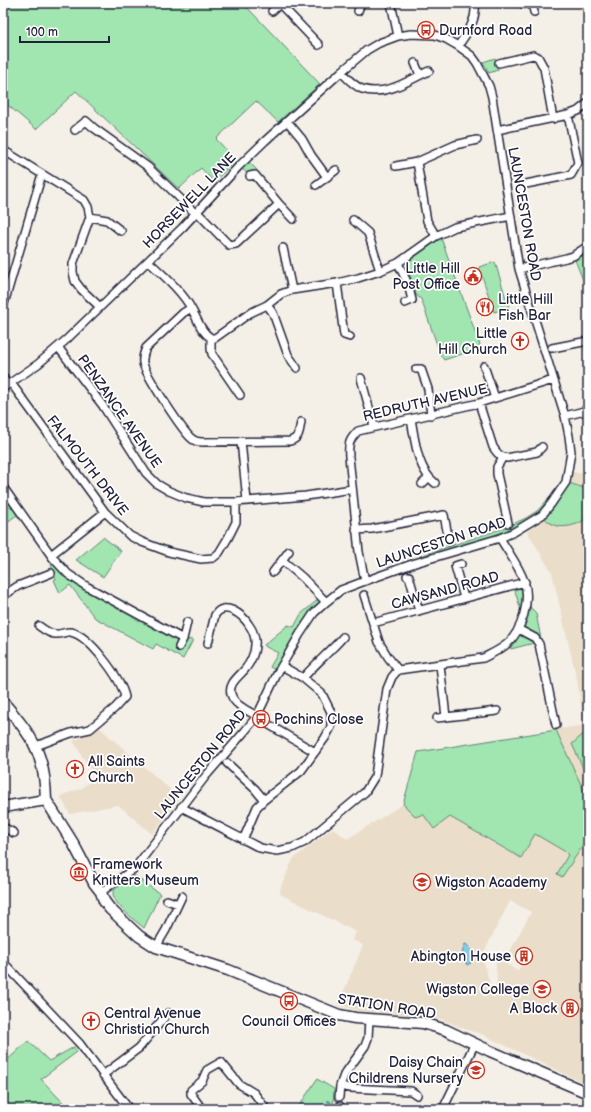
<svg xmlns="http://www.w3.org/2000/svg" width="591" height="1112" font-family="'Balsamiq Sans',sans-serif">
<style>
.built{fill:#eadeca;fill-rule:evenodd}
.green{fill:#a1e5b0;stroke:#628476}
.water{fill:#86cbe8;stroke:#5e87a3}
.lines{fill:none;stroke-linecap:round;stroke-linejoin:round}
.stream{stroke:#5e87a3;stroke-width:2}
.street-casing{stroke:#22223b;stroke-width:10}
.secondary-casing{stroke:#22223b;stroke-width:13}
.street{stroke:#fff;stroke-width:7}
.secondary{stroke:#fff;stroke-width:10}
.labels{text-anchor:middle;stroke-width:3.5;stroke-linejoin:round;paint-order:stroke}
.poi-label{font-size:14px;fill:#22223b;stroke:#fff;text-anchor:start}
.street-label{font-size:14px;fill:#22223b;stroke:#fff}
</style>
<rect width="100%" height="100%" fill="#f5f0e7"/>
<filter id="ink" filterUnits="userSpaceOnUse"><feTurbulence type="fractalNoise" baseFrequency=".025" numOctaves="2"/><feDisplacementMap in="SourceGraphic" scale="8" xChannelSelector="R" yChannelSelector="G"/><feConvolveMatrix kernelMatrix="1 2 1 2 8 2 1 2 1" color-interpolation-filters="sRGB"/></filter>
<g filter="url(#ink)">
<path class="built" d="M572,472L588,474V1085L481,1034L467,1030L441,1019H433L434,1012L427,1011L426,1018L395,1013L359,1011L338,1005L363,945L352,940L356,932L280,894L281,886L293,859L333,828L347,839L403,804L418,752L584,725L577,680L552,573L527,531L539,524L549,515L560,500L571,480ZM510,901L531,912L509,953L523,963L517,971L495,956L497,979L494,998L482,956Z
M100,728L180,798L152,834L118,805L70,814L60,796L82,788L95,777L73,741L86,734L92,733Z"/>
<path class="green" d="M3,3H243L320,84L278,122L256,101L216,139L236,160L214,182L201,168L179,189L76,91L36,129L3,101Z
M495,58L498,70L489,73L483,62Z
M246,159L257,170L255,175L250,176L239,166Z
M441,238L480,345L474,350L444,360L441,356L421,299L416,295L406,263Z
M588,253V293L575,260Z
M495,262L509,308L494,312L479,267Z
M566,482L584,488L588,493V502L585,519C579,525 563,529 554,525C549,523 545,518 541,515L514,532L415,563L420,556L504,528L526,518L537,511L551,496L560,492Z
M3,494L17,515L3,525Z
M103,537L121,551L103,577L76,560Z
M56,561L68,574L183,639L193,640L183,659L156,644L153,649L95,618L70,585L60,593L54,580L56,579L51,565Z
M525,582L527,604L536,613L542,644L534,643L511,649L508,643L523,617L514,588Z
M321,597L326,602L278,672L270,667L278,653L266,647L264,645L288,625L294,627L301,614Z
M556,730L588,800V838L562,877L557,874L568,855L564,851L535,834L521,858L450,817L434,829L423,814L416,817L403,804L418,752Z
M588,730V779L572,744Z
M134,875L160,894L144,928C137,922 107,900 114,890C117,886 124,885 128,882C130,880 132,877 134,875Z
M28,1041L49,1061L74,1047L77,1052L41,1079L69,1109H3V1064Z
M317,1079L334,1089L333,1109H297Z"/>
<path class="water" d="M466,944C473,950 473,954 471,963L467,965L462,955L464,945Z"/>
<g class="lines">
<path class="stream" d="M328,1101L330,1102
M324,1104V1106"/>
<g class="street-casing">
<path id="street" d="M391,3L398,36
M532,3L534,12
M280,4L319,45
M523,4L529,3
M272,11L281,3
M358,11L361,3
M458,46C468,32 477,20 475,3
M415,63L420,75
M499,63L533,55L538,57L544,68L553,119
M341,72C347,78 354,86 362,89C386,97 409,80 429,71
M287,121L302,139L311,155L327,177L336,170
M75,130L86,121L94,128L148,167L195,213
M497,130L568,115L578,111L588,103
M3,150L84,200L88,207L90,217L73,264V272L75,281L81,289L100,307
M396,166L417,162
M250,176L255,175L279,204
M526,184L571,175L578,163L568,115
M316,185L327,177
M197,212L229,245L236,244L279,204L293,219
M90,217L107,220L121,231
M353,220L368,233L380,271
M436,236L427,221L417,162L455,145L477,140
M283,248L292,290
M148,261C163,275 183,292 192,310C198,320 201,332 211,338V349L212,354L240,395
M398,263L408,284L412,300L405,303
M519,269L566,258L573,256L588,246
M337,283L344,335L350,337
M267,305L273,313L288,355L297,368
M3,307L42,174
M191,308L183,313L146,348C144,353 142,357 143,363C145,374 182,430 191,438C194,441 198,442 202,442L290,441C300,438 299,431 301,422
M211,338H215L250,313L267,305L281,294L292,290L337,283L358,278L380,271L398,263L436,236L455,227L511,216
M58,347L103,406L146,473L157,484L169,491L186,498L204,502H236L306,496L352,489
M552,348L588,341
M484,366L495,398
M416,369H421L428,389L431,415
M3,377L7,385
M361,378L374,426
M11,383L105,512L130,536L142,542L169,552L201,559L213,558L219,553L228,538L236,522V502
M3,388L38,364L66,340L182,228L239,166L265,141L341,72L367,50L379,43L398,36L411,34L435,35L446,39L458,46L472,56L477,63L489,86L492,97L519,269L565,416L569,436L571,452L566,482L551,504L542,515L514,532L500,538L415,563L365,581L341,590L326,602L314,613L300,634L278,672L257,716L245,731L205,777L135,868L101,892
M479,403L493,447C497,453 500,457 507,458L537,452L542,447
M565,416L588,410
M411,419C415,440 417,469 435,483
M241,441L247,501
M503,457L497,467V474L508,523
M422,484L428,478
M3,487L53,558L68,574L86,586L183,639L187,622
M356,530L372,529L444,515L449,541
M51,555L105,512
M282,560L303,578L326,602
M461,564L455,566L464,598
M273,572L289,551
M407,576H409L419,611
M365,581L359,552L349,457C348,444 349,440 358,431L479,403L553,380
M364,595L379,642L388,657L398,670
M3,596L18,586L51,573
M373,623L525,582
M518,629L535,638L539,644L556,725
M208,643L215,615C224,600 243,615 249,625C253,630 256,639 255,645C255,653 250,663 246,668C240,676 228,683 231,694C234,705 248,711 257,716
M179,647L183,639
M440,665L446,717L497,711
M303,678C316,663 331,651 343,637
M437,718L446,717
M266,723L315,752
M36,746L71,733L90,729L115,708L125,697C121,679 90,636 71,632C66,631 61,635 55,634C50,634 43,629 39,626
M3,750L5,749
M227,763L255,789L264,800
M181,807L260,848L277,851L292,848L305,842L365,792L375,776L387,689L392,677L398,670L483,658C491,654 500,650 507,644C522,631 531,600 524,581C519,566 508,552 500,538
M3,827L14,833
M243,840L257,807L264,800L301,771L325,738L331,727V712L322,694L303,678L282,666
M167,900L178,904
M156,947L166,930L182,896
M3,962L80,1044L129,1109
M103,1075L139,1048L168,1013
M340,1086L350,1088L411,1091L417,1095
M339,1097L340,1086L344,1075L365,1046L368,1038L369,1019
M340,1106V1109
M202,1109L191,1094V1090L202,1081L207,1070L221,1062L239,1084L254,1093L266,1109
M443,1109L475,1043"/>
</g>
<g class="secondary-casing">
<path id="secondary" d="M3,702C32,736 45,753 46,800
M46,800L73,843L94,883L101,892L104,901L110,909L139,936L156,947L228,970L339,1015L355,1018L423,1023L446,1030L490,1051L588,1093
M3,807L46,800"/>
</g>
<use href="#street" class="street"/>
<use href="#secondary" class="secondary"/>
</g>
</g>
<defs>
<g id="bus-ring" transform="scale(0.9)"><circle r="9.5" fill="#fff" stroke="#c8321e" stroke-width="1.5"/><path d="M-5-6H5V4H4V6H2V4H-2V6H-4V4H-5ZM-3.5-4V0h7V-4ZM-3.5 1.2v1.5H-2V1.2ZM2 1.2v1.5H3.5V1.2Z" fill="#c8321e"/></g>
<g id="civic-ring" transform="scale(0.9)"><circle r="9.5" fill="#fff" stroke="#c8321e" stroke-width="1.5"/><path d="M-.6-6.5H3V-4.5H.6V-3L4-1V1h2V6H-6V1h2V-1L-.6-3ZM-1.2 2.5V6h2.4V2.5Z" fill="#c8321e"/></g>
<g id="restaurant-ring" transform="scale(0.9)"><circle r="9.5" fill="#fff" stroke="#c8321e" stroke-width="1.5"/><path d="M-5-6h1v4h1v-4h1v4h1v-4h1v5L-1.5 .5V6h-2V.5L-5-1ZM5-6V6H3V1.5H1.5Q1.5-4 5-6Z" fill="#c8321e"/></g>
<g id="church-ring" transform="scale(0.9)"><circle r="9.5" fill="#fff" stroke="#c8321e" stroke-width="1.5"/><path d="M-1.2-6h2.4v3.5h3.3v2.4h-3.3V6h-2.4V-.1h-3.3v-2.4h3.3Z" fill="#c8321e"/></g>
<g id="museum-ring" transform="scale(0.9)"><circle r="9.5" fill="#fff" stroke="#c8321e" stroke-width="1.5"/><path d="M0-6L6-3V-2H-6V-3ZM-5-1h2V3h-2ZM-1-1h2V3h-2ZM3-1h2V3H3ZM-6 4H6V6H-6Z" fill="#c8321e"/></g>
<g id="school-ring" transform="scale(0.9)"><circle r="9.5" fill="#fff" stroke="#c8321e" stroke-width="1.5"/><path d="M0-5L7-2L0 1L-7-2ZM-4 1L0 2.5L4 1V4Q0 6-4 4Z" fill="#c8321e"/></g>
<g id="building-ring" transform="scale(0.9)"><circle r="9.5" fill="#fff" stroke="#c8321e" stroke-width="1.5"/><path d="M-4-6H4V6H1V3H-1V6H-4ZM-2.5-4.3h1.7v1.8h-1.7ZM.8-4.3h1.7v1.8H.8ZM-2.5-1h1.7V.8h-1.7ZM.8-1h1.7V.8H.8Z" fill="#c8321e"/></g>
</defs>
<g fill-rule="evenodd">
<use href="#bus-ring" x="426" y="30"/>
<use href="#civic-ring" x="473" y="276"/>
<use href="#restaurant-ring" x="485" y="307"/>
<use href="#church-ring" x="520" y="341"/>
<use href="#bus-ring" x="261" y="719"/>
<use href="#church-ring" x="75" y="769"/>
<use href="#museum-ring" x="79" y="872"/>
<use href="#school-ring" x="422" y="882"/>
<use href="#building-ring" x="524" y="956"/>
<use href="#school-ring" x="542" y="989"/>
<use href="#bus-ring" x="289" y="1001"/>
<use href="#building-ring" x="570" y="1008"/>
<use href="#church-ring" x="91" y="1021"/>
<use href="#school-ring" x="476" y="1070"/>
</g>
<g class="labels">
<g class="poi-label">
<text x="439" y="35">Durnford Road</text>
<text x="460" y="273" text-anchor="end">Little Hill<tspan x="460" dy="16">Post Office</tspan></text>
<text x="498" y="304">Little Hill<tspan x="498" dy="16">Fish Bar</tspan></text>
<text x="507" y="338" text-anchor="end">Little<tspan x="507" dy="16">Hill Church</tspan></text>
<text x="274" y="724">Pochins Close</text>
<text x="88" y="766">All Saints<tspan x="88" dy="16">Church</tspan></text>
<text x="92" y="869">Framework<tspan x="92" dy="16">Knitters Museum</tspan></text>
<text x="435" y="887">Wigston Academy</text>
<text x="511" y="961" text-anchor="end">Abington House</text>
<text x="529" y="994" text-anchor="end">Wigston College</text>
<text x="557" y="1013" text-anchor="end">A Block</text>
<text x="104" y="1018">Central Avenue<tspan x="104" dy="16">Christian Church</tspan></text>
<text x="289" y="1026" text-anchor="middle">Council Offices</text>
<text x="463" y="1067" text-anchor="end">Daisy Chain<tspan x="463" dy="16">Childrens Nursery</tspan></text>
</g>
<g class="street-label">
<text transform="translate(189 200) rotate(-46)" y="5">HORSEWELL LANE</text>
<text transform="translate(525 214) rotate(80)" y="5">LAUNCESTON ROAD</text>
<text transform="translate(425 402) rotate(-13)" y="5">REDRUTH AVENUE</text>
<text transform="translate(120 411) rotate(55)" y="5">PENZANCE AVENUE</text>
<text transform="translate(88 465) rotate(52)" y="5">FALMOUTH DRIVE</text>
<text transform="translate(441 542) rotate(-18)" y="5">LAUNCESTON ROAD</text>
<text transform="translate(445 590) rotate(-15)" y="5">CAWSAND ROAD</text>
<text transform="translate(200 764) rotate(-51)" y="5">LAUNCESTON ROAD</text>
<text transform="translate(387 1006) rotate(9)" y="5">STATION ROAD</text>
</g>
</g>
<rect width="591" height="1112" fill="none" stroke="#fff" stroke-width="16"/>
<rect x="8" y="8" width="575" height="1096" fill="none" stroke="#22223b" stroke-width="1.5" filter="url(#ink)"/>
<path d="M20 36v6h89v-6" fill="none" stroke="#22223b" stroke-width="2"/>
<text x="26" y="36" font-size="12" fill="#22223b" stroke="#ffffff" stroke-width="3" paint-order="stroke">100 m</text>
</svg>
